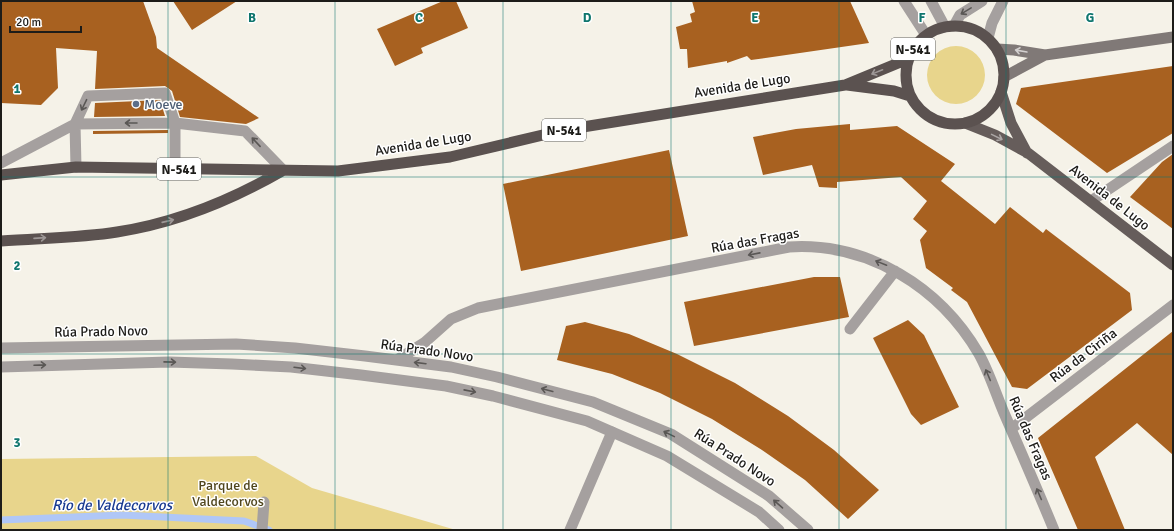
<svg xmlns="http://www.w3.org/2000/svg" width="1174" height="531" font-family="Signika,sans-serif">
<style>
.green{fill:#e8d58c}
.lines{fill:none;stroke-linecap:round;stroke-linejoin:round}
.stream{stroke:#b0c7f7;stroke-width:7}
.building{fill:#a86120}
.service{stroke:#a5a09f;stroke-width:11}
.pedestrian{stroke:#a5a09f;stroke-width:11}
.minor{stroke:#a5a09f;stroke-width:11}
.secondary{stroke:#807977;stroke-width:11}
.primary{stroke:#665d5b;stroke-width:11}
.trunk{stroke:#5b5250;stroke-width:11}
.oneway{stroke:#5a5755}
.oneway2{stroke:#d3d0cf}
.oneway3{stroke:#9d9796}
.oneway4{stroke:#aba6a5}
.grid{fill:none;stroke:#0f766e;stroke-width:1;stroke-opacity:0.55}
.service-dot{fill:#5c6f8a;stroke:#fff;stroke-width:1.5}
.labels{text-anchor:middle;stroke-width:3;stroke-linejoin:round;paint-order:stroke}
.shield{fill:#fff;stroke:#61605e;stroke-width:1}
.shield-label{font-size:13px;font-weight:bold;fill:#1d1c19}
.street-label{font-size:14px;fill:#1d1c19;stroke:#fff}
.service-label{font-size:14px;fill:#4e5e75;stroke:#fff;text-anchor:start}
.park-label{font-size:14px;fill:#50461d;stroke:#fff}
.water-label{font-size:15px;font-style:italic;fill:#193a91;stroke:#fff}
.grid-label{font-size:13px;text-anchor:middle;font-weight:bold;fill:#0f766e;stroke:#fff;stroke-width:3;stroke-linejoin:round;paint-order:stroke}
</style>
<rect width="100%" height="100%" fill="#f5f2e8"/>
<path class="green" d="M927 75a29 29 0 1 1 58 0a29 29 0 1 1-58 0Z
M256,456L312,488L456,530H1V459Z"/>
<g class="lines">
<path class="stream" d="M1,520L122,515L244,521L269,530"/>
</g>
<path class="building" d="M1,1H143L156,37L157,48L259,118L246,124L180,117L172,91L165,86L95,89L97,51L56,48L58,88L41,105L1,103Z
M173,1H237L192,30Z
M443,1H456L468,28L421,48L423,53L395,66L377,29Z
M692,1H850L869,43L751,60L747,56L727,63V61L688,68L687,49H680L676,27L692,22L690,14L695,12Z
M1173,66V133L1107,173L1016,104L1021,88Z
M160,100L165,116L94,117L95,103Z
M850,124V130L897,126L955,164L941,181L995,224L1010,207L1043,233L1046,229L1130,293L1132,310L1027,389L1012,387L967,302L951,290L953,288L926,268L920,240L927,231L913,219L927,201L901,177L837,182V188L819,187L812,165L763,175L753,137L796,129Z
M168,130V133L93,134V131Z
M669,150L688,236L521,271L503,184Z
M1173,154V229L1130,197L1162,162Z
M814,277H840L849,317L694,346L684,302Z
M908,320L924,335L959,407L921,425L911,414L873,338Z
M585,322L629,334L677,354L735,383L788,416L834,450L879,490L848,519L805,480L762,450L712,419L660,393L612,374L557,360L566,326Z
M1173,331V455L1137,423L1095,457L1125,530H1078L1038,438Z"/>
<g class="lines">
<path class="service" d="M904,1L926,35
M931,1L945,27
M1,163L75,124L175,123L245,131L283,170
M76,167L75,124L88,96L165,93L175,123V169"/>
<path class="pedestrian" d="M1091,201L1173,146
M1101,360L1173,305
M262,530L264,502
M570,530L612,432"/>
<path class="minor" d="M954,26L960,15L982,1
M988,38L992,23L1003,1
M850,329L895,271
M1,348L236,344L295,348L365,356L451,367L497,377L593,402L671,434L769,496L808,530
M397,360L424,343L451,319L478,308L789,247C868,242 940,287 979,354C989,372 996,394 1004,413C1021,452 1038,491 1054,530
M1,367L169,362L232,364L291,367L361,375L446,386L493,396L587,421L667,456L759,512L779,530
M1011,429L1101,360"/>
<path class="secondary" d="M997,49L1014,50L1045,55L1173,37
M1004,77L1045,55"/>
<path class="primary" d="M1001,92L1011,123L1027,153
M965,123L995,135L1028,153L1173,265"/>
<path class="trunk" d="M906 75a49 49 0 1 1 98 0a49 49 0 1 1-98 0Z
M847,85L894,91L910,96
M1,175L76,167L338,171L450,157L564,130L845,85L908,59
M1,241C39,238 80,238 117,232C176,223 230,201 282,171"/>
</g>
<defs><path id="oneway-shaft" d="M-6 0H5M1.5-3L5.5 0L1.5 3" fill="none" stroke-width="1.6" stroke-linecap="round" stroke-linejoin="round"/></defs>
<g class="oneway">
<use href="#oneway-shaft" transform="translate(966 11) rotate(149)"/>
<use href="#oneway-shaft" transform="translate(84 105) rotate(116)"/>
<use href="#oneway-shaft" transform="translate(131 123) rotate(180)"/>
<use href="#oneway-shaft" transform="translate(256 142) rotate(-133)"/>
<use href="#oneway-shaft" transform="translate(754 254) rotate(169)"/>
<use href="#oneway-shaft" transform="translate(881 263) rotate(-158)"/>
<use href="#oneway-shaft" transform="translate(170 362) rotate(1)"/>
<use href="#oneway-shaft" transform="translate(420 363) rotate(-173)"/>
<use href="#oneway-shaft" transform="translate(40 365) rotate(-2)"/>
<use href="#oneway-shaft" transform="translate(300 368) rotate(7)"/>
<use href="#oneway-shaft" transform="translate(988 375) rotate(-113)"/>
<use href="#oneway-shaft" transform="translate(547 390) rotate(-165)"/>
<use href="#oneway-shaft" transform="translate(470 391) rotate(11)"/>
<use href="#oneway-shaft" transform="translate(669 434) rotate(-154)"/>
<use href="#oneway-shaft" transform="translate(1039 494) rotate(-113)"/>
<use href="#oneway-shaft" transform="translate(778 504) rotate(-139)"/>
</g>
<use class="oneway2" href="#oneway-shaft" transform="translate(1021 51) rotate(-170)"/>
<g class="oneway3">
<use href="#oneway-shaft" transform="translate(877 72) rotate(158)"/>
<use href="#oneway-shaft" transform="translate(168 221) rotate(-13)"/>
<use href="#oneway-shaft" transform="translate(40 238) rotate(-4)"/>
</g>
<use class="oneway4" href="#oneway-shaft" transform="translate(997 137) rotate(26)"/>
<path class="grid" d="M168,1V530M335,1V530M503,1V530M671,1V530M839,1V530M1006,1V530M1,177H1173M1,354H1173"/>
<circle class="service-dot" cx="136" cy="104" r="4"/>
<g class="labels">
<g class="shield">
<rect x="891" y="38" width="44" height="22" rx="3"/>
<rect x="542" y="119" width="44" height="22" rx="3"/>
<rect x="157" y="158" width="44" height="22" rx="3"/>
</g>
<g class="shield-label">
<text x="913" y="54">N-541</text>
<text x="564" y="135">N-541</text>
<text x="179" y="174">N-541</text>
</g>
<g class="street-label">
<text transform="translate(742 85) rotate(-9)" y="5">Avenida de Lugo</text>
<text transform="translate(423 143) rotate(-9)" y="5">Avenida de Lugo</text>
<text transform="translate(1110 197) rotate(38)" y="5">Avenida de Lugo</text>
<text transform="translate(755 240) rotate(-10)" y="5">Rúa das Fragas</text>
<text transform="translate(101 331) rotate(-1)" y="5">Rúa Prado Novo</text>
<text transform="translate(427 350) rotate(8)" y="5">Rúa Prado Novo</text>
<text transform="translate(1083 355) rotate(-37)" y="5">Rúa da Ciriña</text>
<text transform="translate(1031 438) rotate(67)" y="5">Rúa das Fragas</text>
<text transform="translate(735 457) rotate(33)" y="5">Rúa Prado Novo</text>
</g>
<g class="service-label">
<text x="144" y="109">Moeve</text>
</g>
<g class="park-label">
<text x="228" y="490">Parque de<tspan x="228" dy="16">Valdecorvos</tspan></text>
</g>
<g class="water-label">
<text x="112" y="510">Río de Valdecorvos</text>
</g>
</g>
<g class="grid-label">
<text x="252" y="22">B</text>
<text x="419" y="22">C</text>
<text x="587" y="22">D</text>
<text x="755" y="22">E</text>
<text x="922" y="22">F</text>
<text x="1090" y="22">G</text>
<text x="17" y="93">1</text>
<text x="17" y="270">2</text>
<text x="17" y="447">3</text>
</g>
<rect width="1174" height="531" fill="none" stroke="#1d1c19" stroke-width="4"/>
<path d="M10 26v6h71v-6" fill="none" stroke="#1d1c19" stroke-width="2"/>
<text x="16" y="26" font-size="12" fill="#1d1c19" stroke="#ffffff" stroke-width="3" paint-order="stroke">20 m</text>
</svg>
